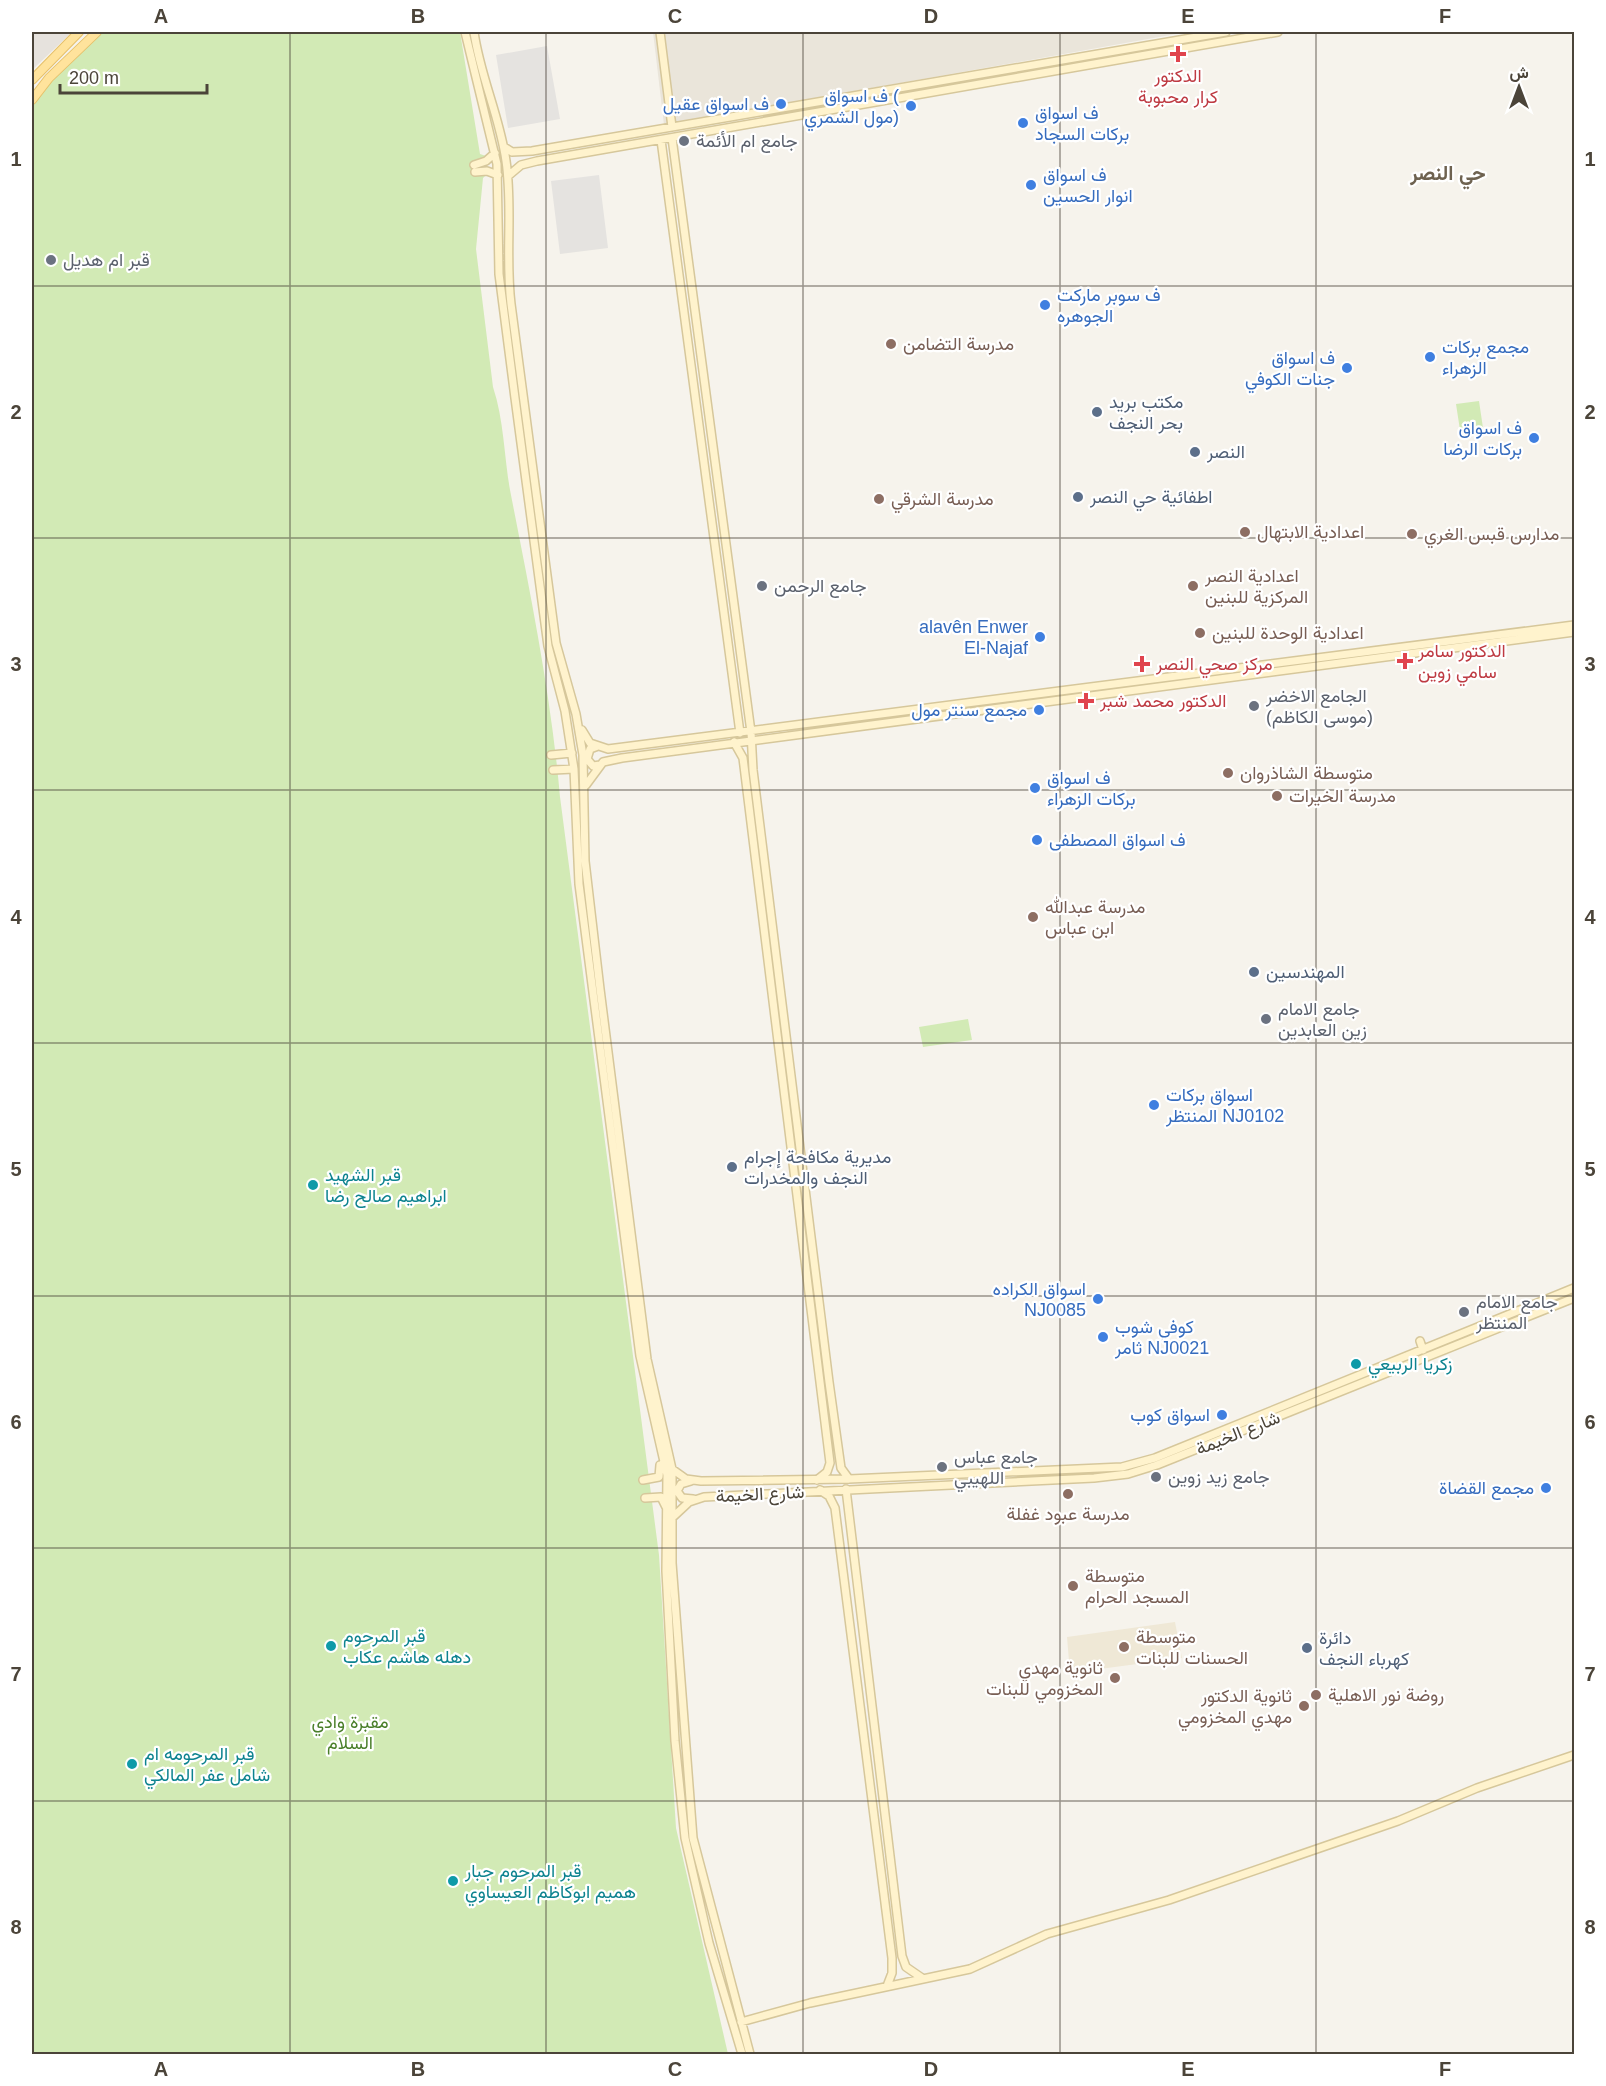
<svg xmlns="http://www.w3.org/2000/svg" width="1606" height="2086" font-family="Arial,Vazirmatn,sans-serif">
<style>
.residential{fill:#eae5da}
.industrial{fill:#e6e2dd}
.education{fill:#efe8d6}
.green{fill:#d2eab5}
.parking{fill:#e5e3e0}
.lines{fill:none;stroke-linecap:round;stroke-linejoin:round}
.secondary-casing{stroke:#d6c79b;stroke-width:10}
.primary-casing{stroke:#e6c16a;stroke-width:10}
.secondary{stroke:#fff3cd;stroke-width:7}
.primary{stroke:#ffe39c;stroke-width:8}
.grid{fill:none;stroke:#4b4439;stroke-width:1.5;stroke-opacity:0.55}
.health-dot{fill:#e0444e;stroke:#fff;stroke-width:2}
.shop-dot{fill:#3f7fe0;stroke:#fff;stroke-width:2}
.worship-dot{fill:#6b7280;stroke:#fff;stroke-width:2}
.education-dot{fill:#8d6e63;stroke:#fff;stroke-width:2}
.service-dot{fill:#5c6f8a;stroke:#fff;stroke-width:2}
.culture-dot{fill:#0f9aa8;stroke:#fff;stroke-width:2}
.labels{text-anchor:middle;stroke-width:4.5;stroke-linejoin:round;paint-order:stroke}
.health-label{font-size:18px;fill:#be3a42;stroke:#fff;text-anchor:start}
.shop-label{font-size:18px;fill:#366cbe;stroke:#fff;text-anchor:end}
.worship-label{font-size:18px;fill:#5b616d;stroke:#fff;text-anchor:start}
.education-label{font-size:18px;fill:#785e54;stroke:#fff;text-anchor:start}
.service-label{font-size:18px;fill:#4e5e75;stroke:#fff;text-anchor:start}
.culture-label{font-size:18px;fill:#0d838f;stroke:#fff;text-anchor:start}
.street-label{font-size:18px;fill:#4b4439;stroke:#fff}
.park-label{font-size:18px;fill:#4a7f2a;stroke:#fff}
.neighbourhood-label{font-size:20px;font-weight:bold;fill:#6e6250;stroke:#fff}
.neatline{fill:none;stroke:#4b4439;stroke-width:2}
.grid-label{font-size:20px;text-anchor:middle;font-weight:bold;fill:#4b4439}
</style>
<rect width="100%" height="100%" fill="#f6f3ec"/>
<path class="residential" d="M653,32H1187L664,125Z"/>
<path class="industrial" d="M32,32H72L32,70Z"/>
<path class="education" d="M1175,1622L1182,1658L1070,1673L1067,1637Z"/>
<path class="green" d="M101,32H460L480,154L486,156L488,173L483,178L476,249L493,387C504,420 504,456 510,490C530,592 551,694 560,797L659,1555L676,1828L728,2054H32V106L60,69Z
M1479,401L1483,428L1460,430L1456,404Z
M968,1019L972,1040L923,1047L919,1027Z"/>
<path class="parking" d="M547,46L560,119L508,128L496,55Z
M599,175L608,248L560,254L551,181Z"/>
<g class="lines">
<g class="secondary-casing">
<path id="secondary" d="M465,32L497,164L499,274L515,398L548,646L565,711L574,769L579,884L640,1356L667,1475L666,1571L675,1741L685,1838L709,1943L742,2054
M474,32C480,76 500,117 506,161C513,208 505,256 511,304L556,643L576,714L583,755L585,861L600,989L647,1359L672,1469V1563L693,1838L750,2054
M660,32L672,127
M672,138L751,732L753,770L829,1382L841,1468L849,1479
M661,140L740,733
M504,147L512,152L532,151L1226,32
M474,165L486,161L495,153
M475,172L487,171L498,175
M508,176L521,165L537,161L1278,32
M582,730L590,743L608,749L1574,625
M734,742L743,758L830,1463L827,1472L817,1480
M598,746L590,749L587,759L593,766L600,765
M551,755L572,753
M553,770L574,769
M586,785L603,762L622,758L1574,632
M1420,1341L1423,1350
M672,1469L686,1479L701,1481L849,1479L1122,1467L1155,1458L1574,1288
M643,1480L659,1477L660,1465
M691,1481L681,1484L677,1491L682,1498L693,1499
M846,1489L902,1956L906,1967L922,1978
M820,1490L829,1496L835,1508L892,1958V1973L887,1986
M645,1498L661,1497L666,1507
M674,1516L689,1502L704,1497L1094,1478L1128,1474L1157,1465L1574,1298
M741,2022L810,2003L970,1969L1047,1934L1169,1900L1398,1821L1477,1788L1574,1755"/>
</g>
<g class="primary-casing">
<path id="primary" d="M32,80L79,32
M32,100L49,78L97,32"/>
</g>
<use href="#secondary" class="secondary"/>
<use href="#primary" class="primary"/>
</g>
<path class="grid" d="M290,32V2054M546,32V2054M803,32V2054M1060,32V2054M1316,32V2054M32,286H1574M32,538H1574M32,790H1574M32,1043H1574M32,1296H1574M32,1548H1574M32,1801H1574"/>
<g class="health-dot">
<path d="M1175 45h6v6h6v6h-6v6h-6v-6h-6v-6h6z"/>
<path d="M1402 652h6v6h6v6h-6v6h-6v-6h-6v-6h6z"/>
<path d="M1139 655h6v6h6v6h-6v6h-6v-6h-6v-6h6z"/>
<path d="M1083 692h6v6h6v6h-6v6h-6v-6h-6v-6h6z"/>
</g>
<g class="shop-dot">
<circle cx="781" cy="104" r="6"/>
<circle cx="911" cy="106" r="6"/>
<circle cx="1023" cy="123" r="6"/>
<circle cx="1031" cy="185" r="6"/>
<circle cx="1045" cy="305" r="6"/>
<circle cx="1430" cy="357" r="6"/>
<circle cx="1347" cy="368" r="6"/>
<circle cx="1534" cy="438" r="6"/>
<circle cx="1040" cy="637" r="6"/>
<circle cx="1039" cy="710" r="6"/>
<circle cx="1035" cy="788" r="6"/>
<circle cx="1037" cy="840" r="6"/>
<circle cx="1154" cy="1105" r="6"/>
<circle cx="1098" cy="1299" r="6"/>
<circle cx="1103" cy="1337" r="6"/>
<circle cx="1222" cy="1415" r="6"/>
<circle cx="1546" cy="1488" r="6"/>
</g>
<g class="worship-dot">
<circle cx="684" cy="141" r="6"/>
<circle cx="51" cy="260" r="6"/>
<circle cx="762" cy="586" r="6"/>
<circle cx="1254" cy="706" r="6"/>
<circle cx="1266" cy="1019" r="6"/>
<circle cx="1464" cy="1312" r="6"/>
<circle cx="942" cy="1467" r="6"/>
<circle cx="1156" cy="1477" r="6"/>
</g>
<g class="education-dot">
<circle cx="891" cy="344" r="6"/>
<circle cx="879" cy="499" r="6"/>
<circle cx="1245" cy="532" r="6"/>
<circle cx="1412" cy="534" r="6"/>
<circle cx="1193" cy="586" r="6"/>
<circle cx="1200" cy="633" r="6"/>
<circle cx="1228" cy="773" r="6"/>
<circle cx="1277" cy="796" r="6"/>
<circle cx="1033" cy="917" r="6"/>
<circle cx="1068" cy="1494" r="6"/>
<circle cx="1073" cy="1586" r="6"/>
<circle cx="1124" cy="1647" r="6"/>
<circle cx="1115" cy="1678" r="6"/>
<circle cx="1316" cy="1695" r="6"/>
<circle cx="1304" cy="1706" r="6"/>
</g>
<g class="service-dot">
<circle cx="1097" cy="412" r="6"/>
<circle cx="1195" cy="452" r="6"/>
<circle cx="1078" cy="497" r="6"/>
<circle cx="1254" cy="972" r="6"/>
<circle cx="732" cy="1167" r="6"/>
<circle cx="1307" cy="1648" r="6"/>
</g>
<g class="culture-dot">
<circle cx="313" cy="1185" r="6"/>
<circle cx="1356" cy="1364" r="6"/>
<circle cx="331" cy="1646" r="6"/>
<circle cx="132" cy="1764" r="6"/>
<circle cx="453" cy="1881" r="6"/>
</g>
<g class="labels">
<g class="health-label">
<text x="1178" y="82" text-anchor="middle">الدكتور<tspan x="1178" dy="21">كرار محبوبة</tspan></text>
<text x="1418" y="657">الدكتور سامر<tspan x="1418" dy="21">سامي زوين</tspan></text>
<text x="1156" y="670">مركز صحي النصر</text>
<text x="1100" y="707">الدكتور محمد شبر</text>
</g>
<g class="shop-label">
<text x="899" y="102">ف اسواق (<tspan x="899" dy="21">مول الشمري)</tspan></text>
<text x="769" y="110">ف اسواق عقيل</text>
<text x="1035" y="119" text-anchor="start">ف اسواق<tspan x="1035" dy="21">بركات السجاد</tspan></text>
<text x="1043" y="181" text-anchor="start">ف اسواق<tspan x="1043" dy="21">انوار الحسين</tspan></text>
<text x="1057" y="301" text-anchor="start">ف سوبر ماركت<tspan x="1057" dy="21">الجوهره</tspan></text>
<text x="1442" y="353" text-anchor="start">مجمع بركات<tspan x="1442" dy="21">الزهراء</tspan></text>
<text x="1335" y="364">ف اسواق<tspan x="1335" dy="21">جنات الكوفي</tspan></text>
<text x="1522" y="434">ف اسواق<tspan x="1522" dy="21">بركات الرضا</tspan></text>
<text x="1028" y="633">alavên Enwer<tspan x="1028" dy="21">El-Najaf</tspan></text>
<text x="1027" y="716">مجمع سنتر مول</text>
<text x="1047" y="784" text-anchor="start">ف اسواق<tspan x="1047" dy="21">بركات الزهراء</tspan></text>
<text x="1049" y="846" text-anchor="start">ف اسواق المصطفى</text>
<text x="1166" y="1101" text-anchor="start">اسواق بركات<tspan x="1166" dy="21">المنتظر NJ0102</tspan></text>
<text x="1086" y="1295">اسواق الكراده<tspan x="1086" dy="21">NJ0085</tspan></text>
<text x="1115" y="1333" text-anchor="start">كوفي شوب<tspan x="1115" dy="21">ثامر NJ0021</tspan></text>
<text x="1210" y="1421">اسواق كوب</text>
<text x="1534" y="1494">مجمع القضاة</text>
</g>
<g class="worship-label">
<text x="696" y="147">جامع ام الأئمة</text>
<text x="63" y="266">قبر ام هديل</text>
<text x="774" y="592">جامع الرحمن</text>
<text x="1266" y="702">الجامع الاخضر<tspan x="1266" dy="21">(موسى الكاظم)</tspan></text>
<text x="1278" y="1015">جامع الامام<tspan x="1278" dy="21">زين العابدين</tspan></text>
<text x="1476" y="1308">جامع الامام<tspan x="1476" dy="21">المنتظر</tspan></text>
<text x="954" y="1463">جامع عباس<tspan x="954" dy="21">اللهيبي</tspan></text>
<text x="1168" y="1483">جامع زيد زوين</text>
</g>
<g class="education-label">
<text x="903" y="350">مدرسة التضامن</text>
<text x="891" y="505">مدرسة الشرقي</text>
<text x="1257" y="538">اعدادية الابتهال</text>
<text x="1424" y="540">مدارس قبس الغري</text>
<text x="1205" y="582">اعدادية النصر<tspan x="1205" dy="21">المركزية للبنين</tspan></text>
<text x="1212" y="639">اعدادية الوحدة للبنين</text>
<text x="1240" y="779">متوسطة الشاذروان</text>
<text x="1289" y="802">مدرسة الخيرات</text>
<text x="1045" y="913">مدرسة عبدالله<tspan x="1045" dy="21">ابن عباس</tspan></text>
<text x="1068" y="1520" text-anchor="middle">مدرسة عبود غفلة</text>
<text x="1085" y="1582">متوسطة<tspan x="1085" dy="21">المسجد الحرام</tspan></text>
<text x="1136" y="1643">متوسطة<tspan x="1136" dy="21">الحسنات للبنات</tspan></text>
<text x="1103" y="1674" text-anchor="end">ثانوية مهدي<tspan x="1103" dy="21">المخزومي للبنات</tspan></text>
<text x="1328" y="1701">روضة نور الاهلية</text>
<text x="1292" y="1702" text-anchor="end">ثانوية الدكتور<tspan x="1292" dy="21">مهدي المخزومي</tspan></text>
</g>
<g class="service-label">
<text x="1109" y="408">مكتب بريد<tspan x="1109" dy="21">بحر النجف</tspan></text>
<text x="1207" y="458">النصر</text>
<text x="1090" y="503">اطفائية حي النصر</text>
<text x="1266" y="978">المهندسين</text>
<text x="744" y="1163">مديرية مكافحة إجرام<tspan x="744" dy="21">النجف والمخدرات</tspan></text>
<text x="1319" y="1644">دائرة<tspan x="1319" dy="21">كهرباء النجف</tspan></text>
</g>
<g class="culture-label">
<text x="325" y="1181">قبر الشهيد<tspan x="325" dy="21">ابراهيم صالح رضا</tspan></text>
<text x="1368" y="1370">زكريا الربيعي</text>
<text x="343" y="1642">قبر المرحوم<tspan x="343" dy="21">دهله هاشم عكاب</tspan></text>
<text x="144" y="1760">قبر المرحومه ام<tspan x="144" dy="21">شامل عفر المالكي</tspan></text>
<text x="465" y="1877">قبر المرحوم جبار<tspan x="465" dy="21">هميم ابوكاظم العيساوي</tspan></text>
</g>
<g class="street-label">
<text transform="translate(1238 1433) rotate(-22)" y="6">شارع الخيمة</text>
<text transform="translate(760 1494) rotate(-3)" y="6">شارع الخيمة</text>
</g>
<g class="park-label">
<text x="350" y="1728">مقبرة وادي<tspan x="350" dy="21">السلام</tspan></text>
</g>
<g class="neighbourhood-label">
<text x="1448" y="180">حي النصر</text>
</g>
</g>
<rect width="1606" height="2086" fill="none" stroke="#ffffff" stroke-width="66"/>
<g transform="translate(1519 87)" stroke="#ffffff" stroke-width="4.5" paint-order="stroke">
<path d="M0-4.5L10 22L0 15L-10 22Z" fill="#4b4439"/>
<text y="-9" font-size="16" font-weight="bold" text-anchor="middle" fill="#4b4439">ش</text>
</g>
<path d="M60 84v9h147v-9" fill="none" stroke="#4b4439" stroke-width="3"/>
<text x="69" y="84" font-size="18" fill="#4b4439" stroke="#ffffff" stroke-width="4.5" paint-order="stroke">200 m</text>
<rect x="33" y="33" width="1540" height="2020" class="neatline"/>
<g class="grid-label">
<text x="161" y="23">A</text>
<text x="418" y="23">B</text>
<text x="675" y="23">C</text>
<text x="931" y="23">D</text>
<text x="1188" y="23">E</text>
<text x="1445" y="23">F</text>
<text x="16" y="166">1</text>
<text x="1590" y="166">1</text>
<text x="16" y="419">2</text>
<text x="1590" y="419">2</text>
<text x="16" y="671">3</text>
<text x="1590" y="671">3</text>
<text x="16" y="924">4</text>
<text x="1590" y="924">4</text>
<text x="16" y="1176">5</text>
<text x="1590" y="1176">5</text>
<text x="16" y="1429">6</text>
<text x="1590" y="1429">6</text>
<text x="16" y="1681">7</text>
<text x="1590" y="1681">7</text>
<text x="16" y="1934">8</text>
<text x="1590" y="1934">8</text>
<text x="161" y="2076">A</text>
<text x="418" y="2076">B</text>
<text x="675" y="2076">C</text>
<text x="931" y="2076">D</text>
<text x="1188" y="2076">E</text>
<text x="1445" y="2076">F</text>
</g>
</svg>
